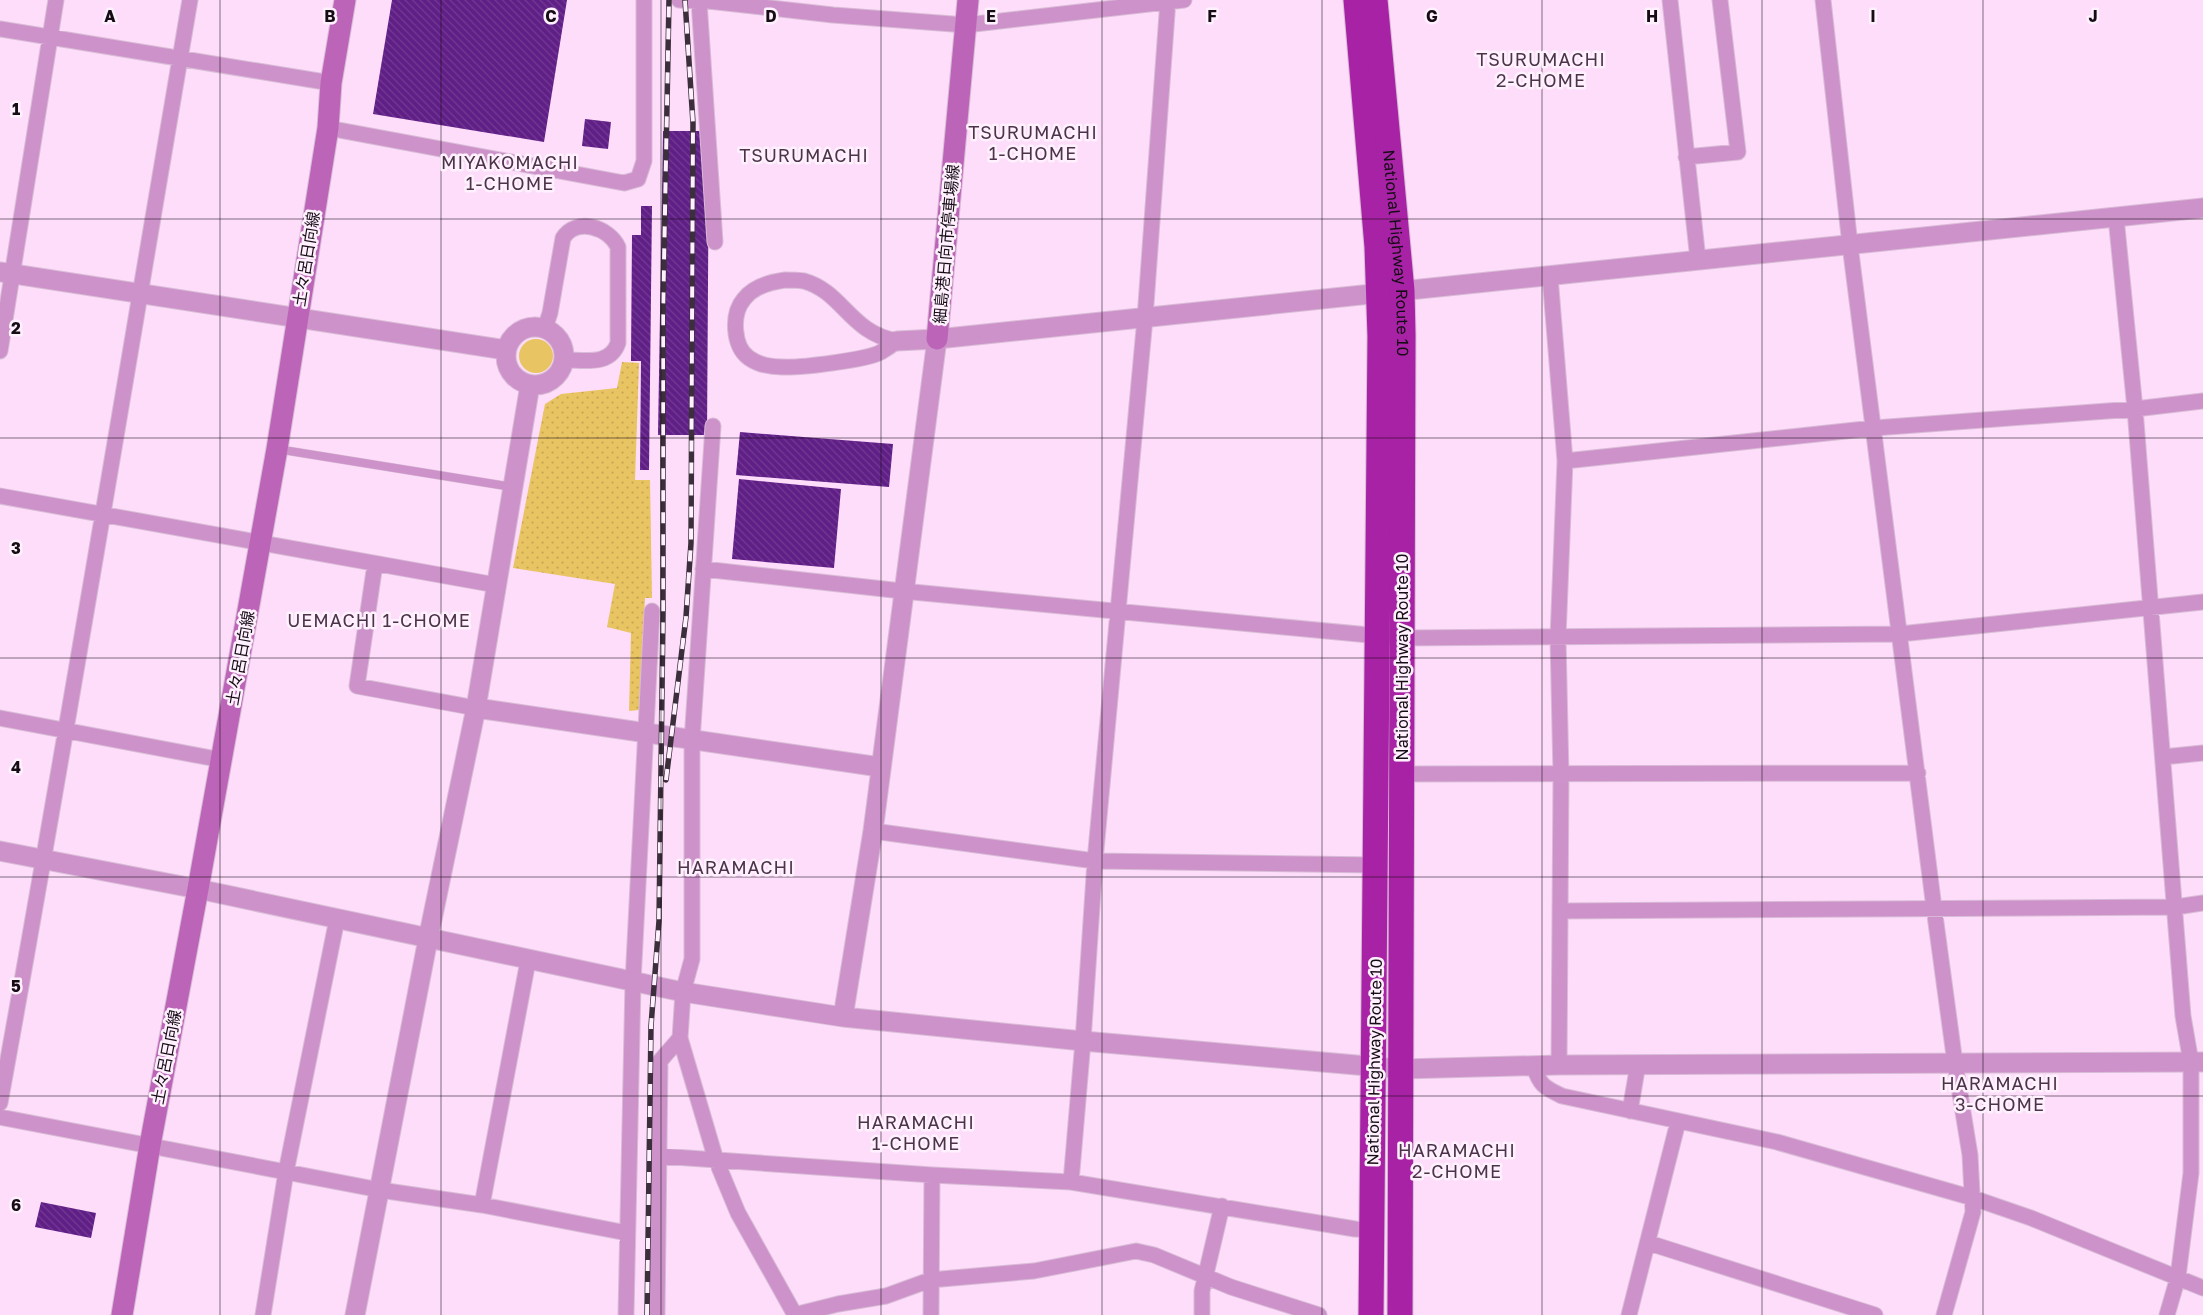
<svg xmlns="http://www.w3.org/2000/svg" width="2203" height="1315" font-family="'Golos Text','Noto Sans JP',sans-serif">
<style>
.grass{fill:#e9c462}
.park{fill:url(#park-dots)}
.building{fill:url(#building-back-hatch)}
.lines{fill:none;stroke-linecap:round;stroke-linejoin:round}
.service-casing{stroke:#d8bcd6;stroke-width:9}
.minor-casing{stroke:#d8bcd6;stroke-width:17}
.tertiary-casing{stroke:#d8bcd6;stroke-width:21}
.secondary-casing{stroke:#d8bcd6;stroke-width:23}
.trunk-casing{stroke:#d8bcd6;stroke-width:27}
.service{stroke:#cd92c9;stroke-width:8}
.minor{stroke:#cd92c9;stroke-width:15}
.tertiary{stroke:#cd92c9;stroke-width:19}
.secondary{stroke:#bc65b8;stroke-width:21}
.trunk{stroke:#a822a5;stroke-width:25}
.rail-casing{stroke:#3c2f3c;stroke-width:5.5}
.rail{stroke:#fef1fd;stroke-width:4;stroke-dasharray:11;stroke-linecap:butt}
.grid{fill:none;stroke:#160c16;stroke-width:1;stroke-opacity:0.55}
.labels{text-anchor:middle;stroke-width:5;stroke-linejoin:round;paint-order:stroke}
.street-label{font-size:16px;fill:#160c16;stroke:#fef1fd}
.neighbourhood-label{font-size:18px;letter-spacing:1px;fill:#4c334a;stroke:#fef1fd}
.grid-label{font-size:16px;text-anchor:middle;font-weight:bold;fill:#160c16;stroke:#fef1fd;stroke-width:5;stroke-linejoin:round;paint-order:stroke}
</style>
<defs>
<pattern id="park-dots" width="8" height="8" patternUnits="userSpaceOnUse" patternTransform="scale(1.25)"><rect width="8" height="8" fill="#e9c462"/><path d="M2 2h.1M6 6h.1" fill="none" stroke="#c7a754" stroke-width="1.8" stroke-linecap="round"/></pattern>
<pattern id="building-back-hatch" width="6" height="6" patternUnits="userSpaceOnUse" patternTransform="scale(1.25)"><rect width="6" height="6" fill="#601e87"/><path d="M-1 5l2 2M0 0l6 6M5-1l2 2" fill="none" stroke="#723c91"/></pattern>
</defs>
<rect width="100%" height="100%" fill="#fdddfa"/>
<path class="grass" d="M519 356a17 17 0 1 1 34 0a17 17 0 1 1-34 0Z"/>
<path class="park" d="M622,362L639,363L635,480H650L652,598H645L639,710L629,711L631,633L607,627L615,584L513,568L545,404L561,394L617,388Z"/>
<path class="building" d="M392,0H567L544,142L373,114Z
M585,119L611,122L608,149L582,146Z
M663,131H709L707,435H658Z
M641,206H652L649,470H640L641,361H631L632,235H641Z
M740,432L893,444L889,487L736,475Z
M739,479L841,489L834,568L732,559Z
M41,1202L96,1213L91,1238L35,1227Z"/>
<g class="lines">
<g class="service-casing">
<path id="service" d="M277,449L512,487"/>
</g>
<g class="minor-casing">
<path id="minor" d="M679,0L699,1L715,242
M699,0L833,15L966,25L1184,0
M1670,0L1698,260
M1823,0L1850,245L1934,908L1955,1063L1970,1155L1973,1212L1944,1315
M0,29L331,83
M328,128L624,183L638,179L644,161V0
M1686,157L1738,152L1720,0
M2116,217L2135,409L2183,1016L2191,1062V1173L2178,1277L2167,1315
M1550,276L1565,461L1558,638L1561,775L1559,1065
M785,280C791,280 798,280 804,281C843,292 850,333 897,341C892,345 886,349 881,352C867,360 800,368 782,367C771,367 759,365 749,358C733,347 731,314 744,299C753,287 770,282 785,280Z
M545,328L550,313L563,238C576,217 609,227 618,247V343C610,366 585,360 565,360
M0,351L56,0
M713,426L692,741V959L683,992L680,1038L716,1160L738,1213L795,1315
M1565,461L1874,428L2135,409L2203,401
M0,496L496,585
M375,564L357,686L476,708
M703,569L902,591L1401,638L1900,634L2203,602
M0,718L222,760
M2163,757L2203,753
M1402,774L1918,773
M873,831L1095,861L1376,865
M1560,911L2176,907L2203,903
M1533,1065C1540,1085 1543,1087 1562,1096L1777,1142L1973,1198L2031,1218L2203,1288
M0,1103C67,736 127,368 190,0
M1630,1111L1638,1064
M0,1117L380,1190L482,1205L528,961
M659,1156L932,1175L1071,1182L1355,1229L1372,1230
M1071,1182L1083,1041L1095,861L1145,318L1168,0
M482,1205L627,1233
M1649,1243L1875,1315
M263,1315L286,1172L337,919
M626,1315L633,982L652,611
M657,1315L660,1061L680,1038
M794,1315L838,1304L886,1296L930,1280L1034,1271L1136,1251L1154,1255L1231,1287L1319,1315
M931,1315L932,1175
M1202,1315V1291L1222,1206
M1629,1315L1678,1122"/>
</g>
<g class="tertiary-casing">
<path id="tertiary" d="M0,272L506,350
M506 356a29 29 0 1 1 58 0a29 29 0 1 1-58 0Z
M897,341L937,339L2203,208
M476,708L880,767
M0,851L198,889L683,992L843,1017L1083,1041L1402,1069L1559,1065L2203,1062
M843,1017L873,831L937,339
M355,1315L428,939L476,708L530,385"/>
</g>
<g class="secondary-casing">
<path id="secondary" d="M937,339L968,0
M122,1315L150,1145L198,889L277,449L328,128L331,83L345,0"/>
</g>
<g class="trunk-casing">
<g id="trunk">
<path d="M1356,0L1377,247L1380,336L1371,1315"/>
<path id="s1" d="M1375,0L1402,291L1403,335L1400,1315"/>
</g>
</g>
<use href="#service" class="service"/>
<use href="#minor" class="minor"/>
<use href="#tertiary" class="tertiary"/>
<use href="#secondary" class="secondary"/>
<use href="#trunk" class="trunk"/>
<g class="rail-casing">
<path id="rail" d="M666,780L686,617L691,543L693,123L685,0
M647,1315L651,1026L659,921L663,615V317L669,0"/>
</g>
<use href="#rail" class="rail"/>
</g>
<path class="grid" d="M220,0V1315M441,0V1315M661,0V1315M881,0V1315M1102,0V1315M1322,0V1315M1542,0V1315M1762,0V1315M1983,0V1315M0,219H2203M0,438H2203M0,658H2203M0,877H2203M0,1096H2203"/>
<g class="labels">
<g class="street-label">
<text transform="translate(946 244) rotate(-85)" y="6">細島港日向市停車場線</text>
<text dy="6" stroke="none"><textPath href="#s1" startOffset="254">National Highway Route 10</textPath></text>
<text transform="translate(306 259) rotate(-81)" y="6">土々呂日向線</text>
<text transform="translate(1402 657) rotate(-90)" y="6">National Highway Route 10</text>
<text transform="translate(240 658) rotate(-80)" y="6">土々呂日向線</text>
<text transform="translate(166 1057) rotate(-79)" y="6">土々呂日向線</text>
<text transform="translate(1374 1062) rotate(-89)" y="6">National Highway Route 10</text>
</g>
<g class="neighbourhood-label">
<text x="1541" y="66">TSURUMACHI<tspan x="1541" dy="21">2-CHOME</tspan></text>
<text x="1033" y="139">TSURUMACHI<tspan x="1033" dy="21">1-CHOME</tspan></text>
<text x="804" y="162">TSURUMACHI</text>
<text x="510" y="169">MIYAKOMACHI<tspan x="510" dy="21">1-CHOME</tspan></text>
<text x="379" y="627">UEMACHI 1-CHOME</text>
<text x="736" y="874">HARAMACHI</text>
<text x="2000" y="1090">HARAMACHI<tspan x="2000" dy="21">3-CHOME</tspan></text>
<text x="916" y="1129">HARAMACHI<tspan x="916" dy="21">1-CHOME</tspan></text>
<text x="1457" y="1157">HARAMACHI<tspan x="1457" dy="21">2-CHOME</tspan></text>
</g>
</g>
<g class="grid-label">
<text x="110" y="22">A</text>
<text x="330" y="22">B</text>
<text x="551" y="22">C</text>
<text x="771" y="22">D</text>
<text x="991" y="22">E</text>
<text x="1212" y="22">F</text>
<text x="1432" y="22">G</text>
<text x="1652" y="22">H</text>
<text x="1873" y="22">I</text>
<text x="2093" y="22">J</text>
<text x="16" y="115">1</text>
<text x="16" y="334">2</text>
<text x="16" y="554">3</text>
<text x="16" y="773">4</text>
<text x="16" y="992">5</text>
<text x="16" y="1211">6</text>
</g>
</svg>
